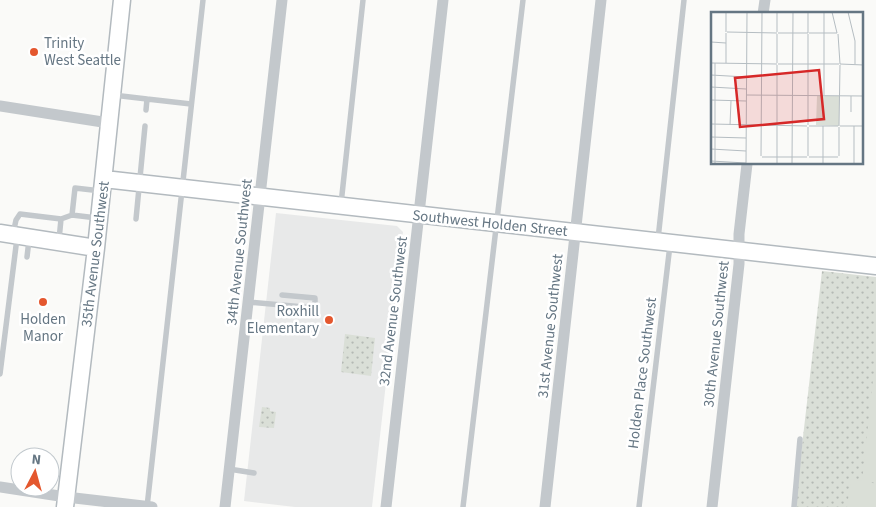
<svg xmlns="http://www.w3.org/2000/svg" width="876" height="507" font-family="'Source Sans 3',sans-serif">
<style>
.built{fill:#e8e9e9}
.grass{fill:url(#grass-dots)}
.garden{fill:#dadfd7}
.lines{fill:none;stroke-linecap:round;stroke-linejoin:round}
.secondary-casing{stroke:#b3babf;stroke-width:19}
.lane{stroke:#c3c8cc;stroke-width:5.5}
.street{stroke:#c3c8cc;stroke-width:11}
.secondary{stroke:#fff;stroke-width:16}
.poi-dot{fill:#e4572e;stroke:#fff;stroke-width:2}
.labels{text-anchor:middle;stroke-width:5;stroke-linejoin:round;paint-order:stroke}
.poi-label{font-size:15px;fill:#657683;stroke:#fff;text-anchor:start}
.street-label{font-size:15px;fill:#657683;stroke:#fff}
.inset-road{fill:none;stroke:#b5bdc2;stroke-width:1}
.view{fill:#d62828;fill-opacity:0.15;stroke:#d62828;stroke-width:2.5}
.inset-edge{fill:none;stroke:#657683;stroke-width:2.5}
</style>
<defs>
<pattern id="grass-dots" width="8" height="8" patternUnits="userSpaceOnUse" patternTransform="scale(1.25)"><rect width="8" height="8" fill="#dadfd7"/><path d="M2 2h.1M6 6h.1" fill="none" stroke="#b4b9b4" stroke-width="1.8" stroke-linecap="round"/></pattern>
</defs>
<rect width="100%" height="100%" fill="#fafaf8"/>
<path class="built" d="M276,213L397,226L403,232L372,507H295L244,501Z"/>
<path class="grass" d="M822,271L876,277V507H795Z
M345,334L375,338L371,376L341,372Z
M262,407L270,408V411L276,412L274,428L259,427Z"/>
<path class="garden" d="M873,380L876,381V483L871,482L876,485V507H847L851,479L862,481Z"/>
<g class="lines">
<g class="secondary-casing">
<path id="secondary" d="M104,179L876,266
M0,233L96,248
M65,507L96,248L122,0"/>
</g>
<path class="lane" d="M113,95L147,99L146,110
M147,99L191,104
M341,204L363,0
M72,215L75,188L101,191
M136,219L145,126
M13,234L16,220L20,214L61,219
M658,239L684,0
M59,240L61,219L72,215L97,218
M27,257L29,240
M248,302L315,308V298L282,295
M0,374L17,238
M229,469L254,473
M147,507L203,0
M463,507L523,0
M639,507L670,245
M794,507L800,439"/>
<path class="street" d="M763,14L765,0
M0,106L109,123
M0,487L66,497L152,507
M225,507L282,0
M386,507L443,0
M545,507L601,0
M712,507L739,264V234L747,164"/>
<use href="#secondary" class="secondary"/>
</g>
<g class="poi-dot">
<circle cx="34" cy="52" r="5"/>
<circle cx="43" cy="302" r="5"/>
<circle cx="329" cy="320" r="5"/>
</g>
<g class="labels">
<g class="poi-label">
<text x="44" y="48">Trinity<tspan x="44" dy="17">West Seattle</tspan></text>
<text x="319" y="316" text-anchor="end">Roxhill<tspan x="319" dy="17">Elementary</tspan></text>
<text x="43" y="324" text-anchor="middle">Holden<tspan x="43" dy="17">Manor</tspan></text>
</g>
<g class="street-label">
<text transform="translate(490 223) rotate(6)" y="5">Southwest Holden Street</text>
<text transform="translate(239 252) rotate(-84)" y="5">34th Avenue Southwest</text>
<text transform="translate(95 254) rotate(-83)" y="5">35th Avenue Southwest</text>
<text transform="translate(393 311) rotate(-83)" y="5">32nd Avenue Southwest</text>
<text transform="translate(550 326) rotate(-84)" y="5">31st Avenue Southwest</text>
<text transform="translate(716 334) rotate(-84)" y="5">30th Avenue Southwest</text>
<text transform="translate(642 373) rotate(-83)" y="5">Holden Place Southwest</text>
</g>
</g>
<g transform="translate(711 12)">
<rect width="152" height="152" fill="#fafaf8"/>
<path d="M106,84H128V114L105,113Z" fill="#dadfd7"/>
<path d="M112,94H125V109H119L118,98V104L114,105L118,112L110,111Z" fill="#dadfd7"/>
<path class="inset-road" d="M15,0V20M66,0V20M97,0V21M121,0L126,21M137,0L144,29V52M16,20L66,21M67,21H97M98,21H126M66,22V51M97,22V113M127,22L129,52M0,30L15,31M152,32V53M0,51L66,52M15,51V21M67,52H128M129,52L153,53M0,63L35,65M0,75L35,77M35,83L153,84M113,83V0M0,88L35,89M140,100V84M0,112L96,114M19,113L20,89M98,114H127M128,114L129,53M129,114H153M0,125L35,126M0,137L35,139M50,144L51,0M97,144V115M128,144V115M51,145H96M98,145H127M0,149L35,151M4,152V51M35,152L36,0M66,152V53M81,152L82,0M112,152V114M143,152V114"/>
<path class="view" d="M108,58L113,107L29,115L24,66Z"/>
<rect width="152" height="152" class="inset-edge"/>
</g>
<g transform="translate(35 472) rotate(6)"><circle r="24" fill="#ffffff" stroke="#c1c8cd"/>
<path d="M0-4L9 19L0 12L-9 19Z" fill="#e4572e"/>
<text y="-8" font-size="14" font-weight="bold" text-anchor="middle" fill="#657683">N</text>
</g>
</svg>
